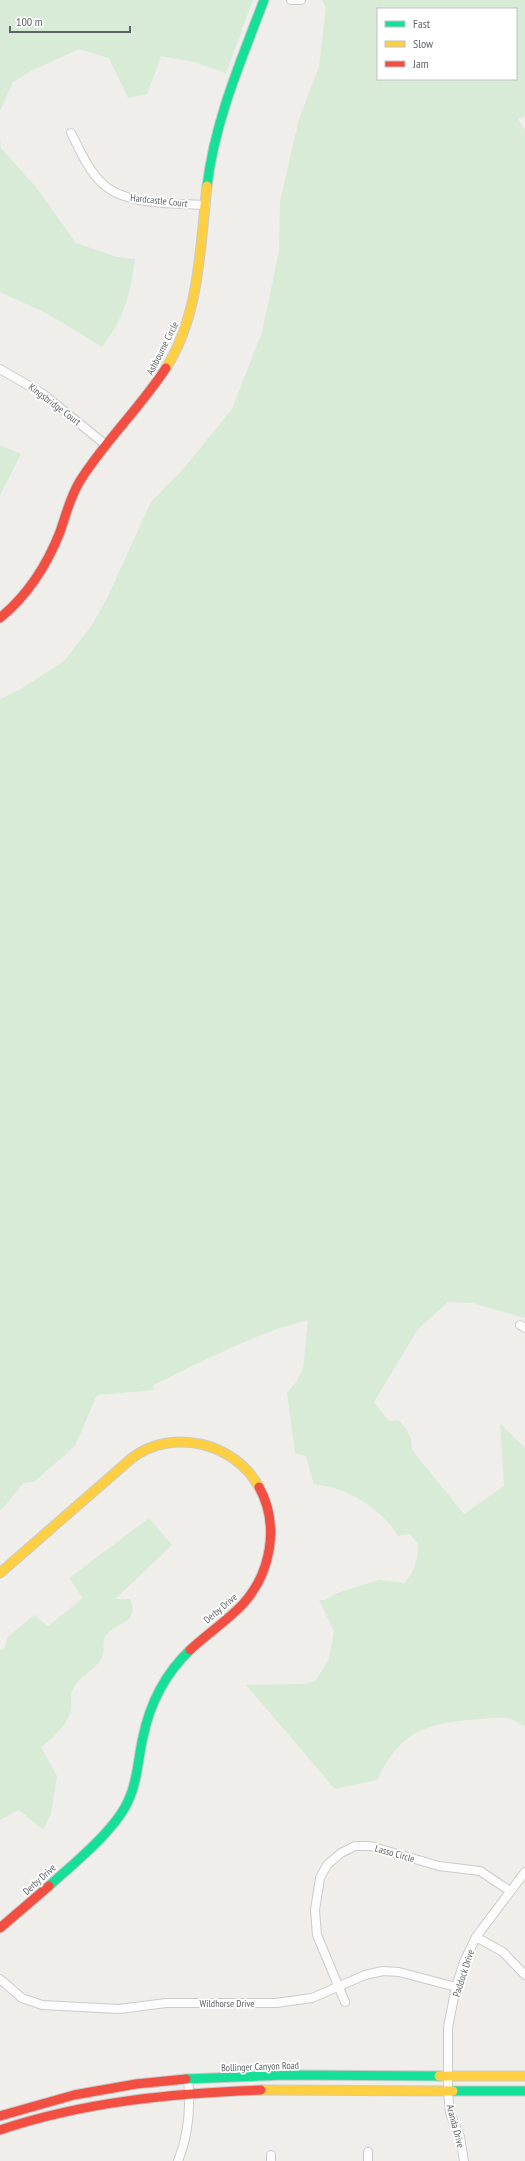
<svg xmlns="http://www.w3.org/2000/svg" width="525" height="2161" font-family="'PT Sans Narrow',sans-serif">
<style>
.green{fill:#d8ebd6;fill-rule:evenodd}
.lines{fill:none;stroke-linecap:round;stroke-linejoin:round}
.street-casing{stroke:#cbcccc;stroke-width:10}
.fast-casing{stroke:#cacacb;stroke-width:11}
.slow-casing{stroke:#cacacb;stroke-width:11}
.jam-casing{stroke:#cacacb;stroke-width:11}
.street{stroke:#fdfcfc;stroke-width:8}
.fast{stroke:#16e098;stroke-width:9}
.slow{stroke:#ffcf43;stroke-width:9}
.jam{stroke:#f24e42;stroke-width:9}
.labels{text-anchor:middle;stroke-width:3.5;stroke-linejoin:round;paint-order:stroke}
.street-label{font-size:10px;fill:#5f6368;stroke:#fff}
</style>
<rect width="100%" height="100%" fill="#efeeea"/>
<path class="green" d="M0,0H253L226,73L194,62L161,56L147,94L128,98L109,58L79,49L33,70L13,82L0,111Z
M322,0H525V116L518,119L525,130V1318L472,1303L448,1302L418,1329L374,1402L389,1421L398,1420C408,1429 412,1437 412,1450L464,1514L504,1486L500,1423L525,1448V1726C519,1724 512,1718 505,1718C493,1717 480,1720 468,1720C420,1724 398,1736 377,1780L335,1789L246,1685L305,1684L316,1680L329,1659L334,1631L319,1600H325L337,1593L379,1580L404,1583C415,1571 418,1560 418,1544L410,1534L398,1536C384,1511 344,1484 314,1485L306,1456L295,1453L287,1393L297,1381L303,1369L308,1320C256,1332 202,1362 153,1385L154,1390L97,1395L75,1446L34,1482L23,1483L4,1507L0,1510V699L19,690L64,661L92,625L108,596L151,502L184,468L232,409L262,332L279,251L280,201L299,119L319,67L326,8ZM378,9H516V79H378Z
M0,137L1,148L36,187L76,243L117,257L135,259C129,297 126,315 102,347L48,314L0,292Z
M0,445L21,454L0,495Z
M149,1518L172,1545L115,1599H130C141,1625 114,1621 105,1637C102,1643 105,1652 102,1658C95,1670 79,1676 73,1689C69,1697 73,1706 70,1713C66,1725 51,1741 41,1747L57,1776L51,1813L43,1830L19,1810L0,1820V1650L4,1649L8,1637L34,1615L48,1626L83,1598L69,1578Z"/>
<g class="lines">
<g class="street-casing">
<path id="street" d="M291,0H301
M71,133C80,150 88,170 102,183C125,206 175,203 206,205
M0,369L43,394L106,445
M520,1325L525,1328
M476,1937L503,1952L525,1975
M0,1979L22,1998L42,2005L119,2009L166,2003H276L312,1998L365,1975L383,1971L399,1972L456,1987
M345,2002L317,1935L315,1910L320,1878L327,1865L341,1853L355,1846H370L439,1866L480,1871L510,1891
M178,2161C189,2134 191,2108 188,2079
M271,2161V2155
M368,2161V2152
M464,2161L460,2137L450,2113L448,2091V2027L456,1987L464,1962L476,1937L525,1872"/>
</g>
<g class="fast-casing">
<path id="fast" d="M207,186C215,120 241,61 264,0
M49,1886C73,1864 117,1829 129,1799C138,1780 138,1758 143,1737C150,1703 165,1674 190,1650
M186,2079L288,2075L439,2076
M453,2091H525"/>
</g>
<g class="slow-casing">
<path id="slow" d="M166,368C200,314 200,247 207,186
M0,1573L132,1458C173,1427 235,1443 259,1487
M439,2076H525
M261,2090L453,2091"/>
</g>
<g class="jam-casing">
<path id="jam" d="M0,618C28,595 47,565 60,532C66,515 70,497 80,481C105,441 140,408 166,368
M190,1650C207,1634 227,1621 243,1604C271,1573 280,1525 259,1487
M0,1928L49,1886
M0,2116L74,2095L136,2084L186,2079
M0,2130C83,2102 174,2093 261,2090"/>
</g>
<use href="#street" class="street"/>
<use href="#fast" class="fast"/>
<use href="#slow" class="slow"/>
<use href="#jam" class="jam"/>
</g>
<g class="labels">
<g class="street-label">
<text transform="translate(159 200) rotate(6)" y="4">Hardcastle Court</text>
<text transform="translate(162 348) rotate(-63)" y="4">Ashbourne Circle</text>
<text transform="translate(55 404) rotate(37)" y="4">Kingsbridge Court</text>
<text transform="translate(220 1608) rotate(-40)" y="4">Derby Drive</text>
<text transform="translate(395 1853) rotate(16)" y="4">Lasso Circle</text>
<text transform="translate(39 1879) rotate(-42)" y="4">Derby Drive</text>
<text transform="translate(463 1973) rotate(-72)" y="4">Paddock Drive</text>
<text x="227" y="2007">Wildhorse Drive</text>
<text transform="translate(260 2066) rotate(-2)" y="4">Bollinger Canyon Road</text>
<text transform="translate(456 2126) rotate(75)" y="4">Aranda Drive</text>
</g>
</g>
<rect x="377" y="8" width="140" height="72" fill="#ffffff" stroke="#bfc1c3"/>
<rect x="385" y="21" width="20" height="6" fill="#16e098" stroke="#bfc1c3"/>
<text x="413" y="28" font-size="12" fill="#5f6368">Fast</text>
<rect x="385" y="41" width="20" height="6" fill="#ffcf43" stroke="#bfc1c3"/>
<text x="413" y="48" font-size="12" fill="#5f6368">Slow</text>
<rect x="385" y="61" width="20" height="6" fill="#f24e42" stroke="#bfc1c3"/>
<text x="413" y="68" font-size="12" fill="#5f6368">Jam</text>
<path d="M10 26v6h120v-6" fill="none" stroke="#5f6368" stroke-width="2"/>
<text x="16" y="26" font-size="12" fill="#5f6368" stroke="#ffffff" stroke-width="3" paint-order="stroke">100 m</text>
</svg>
